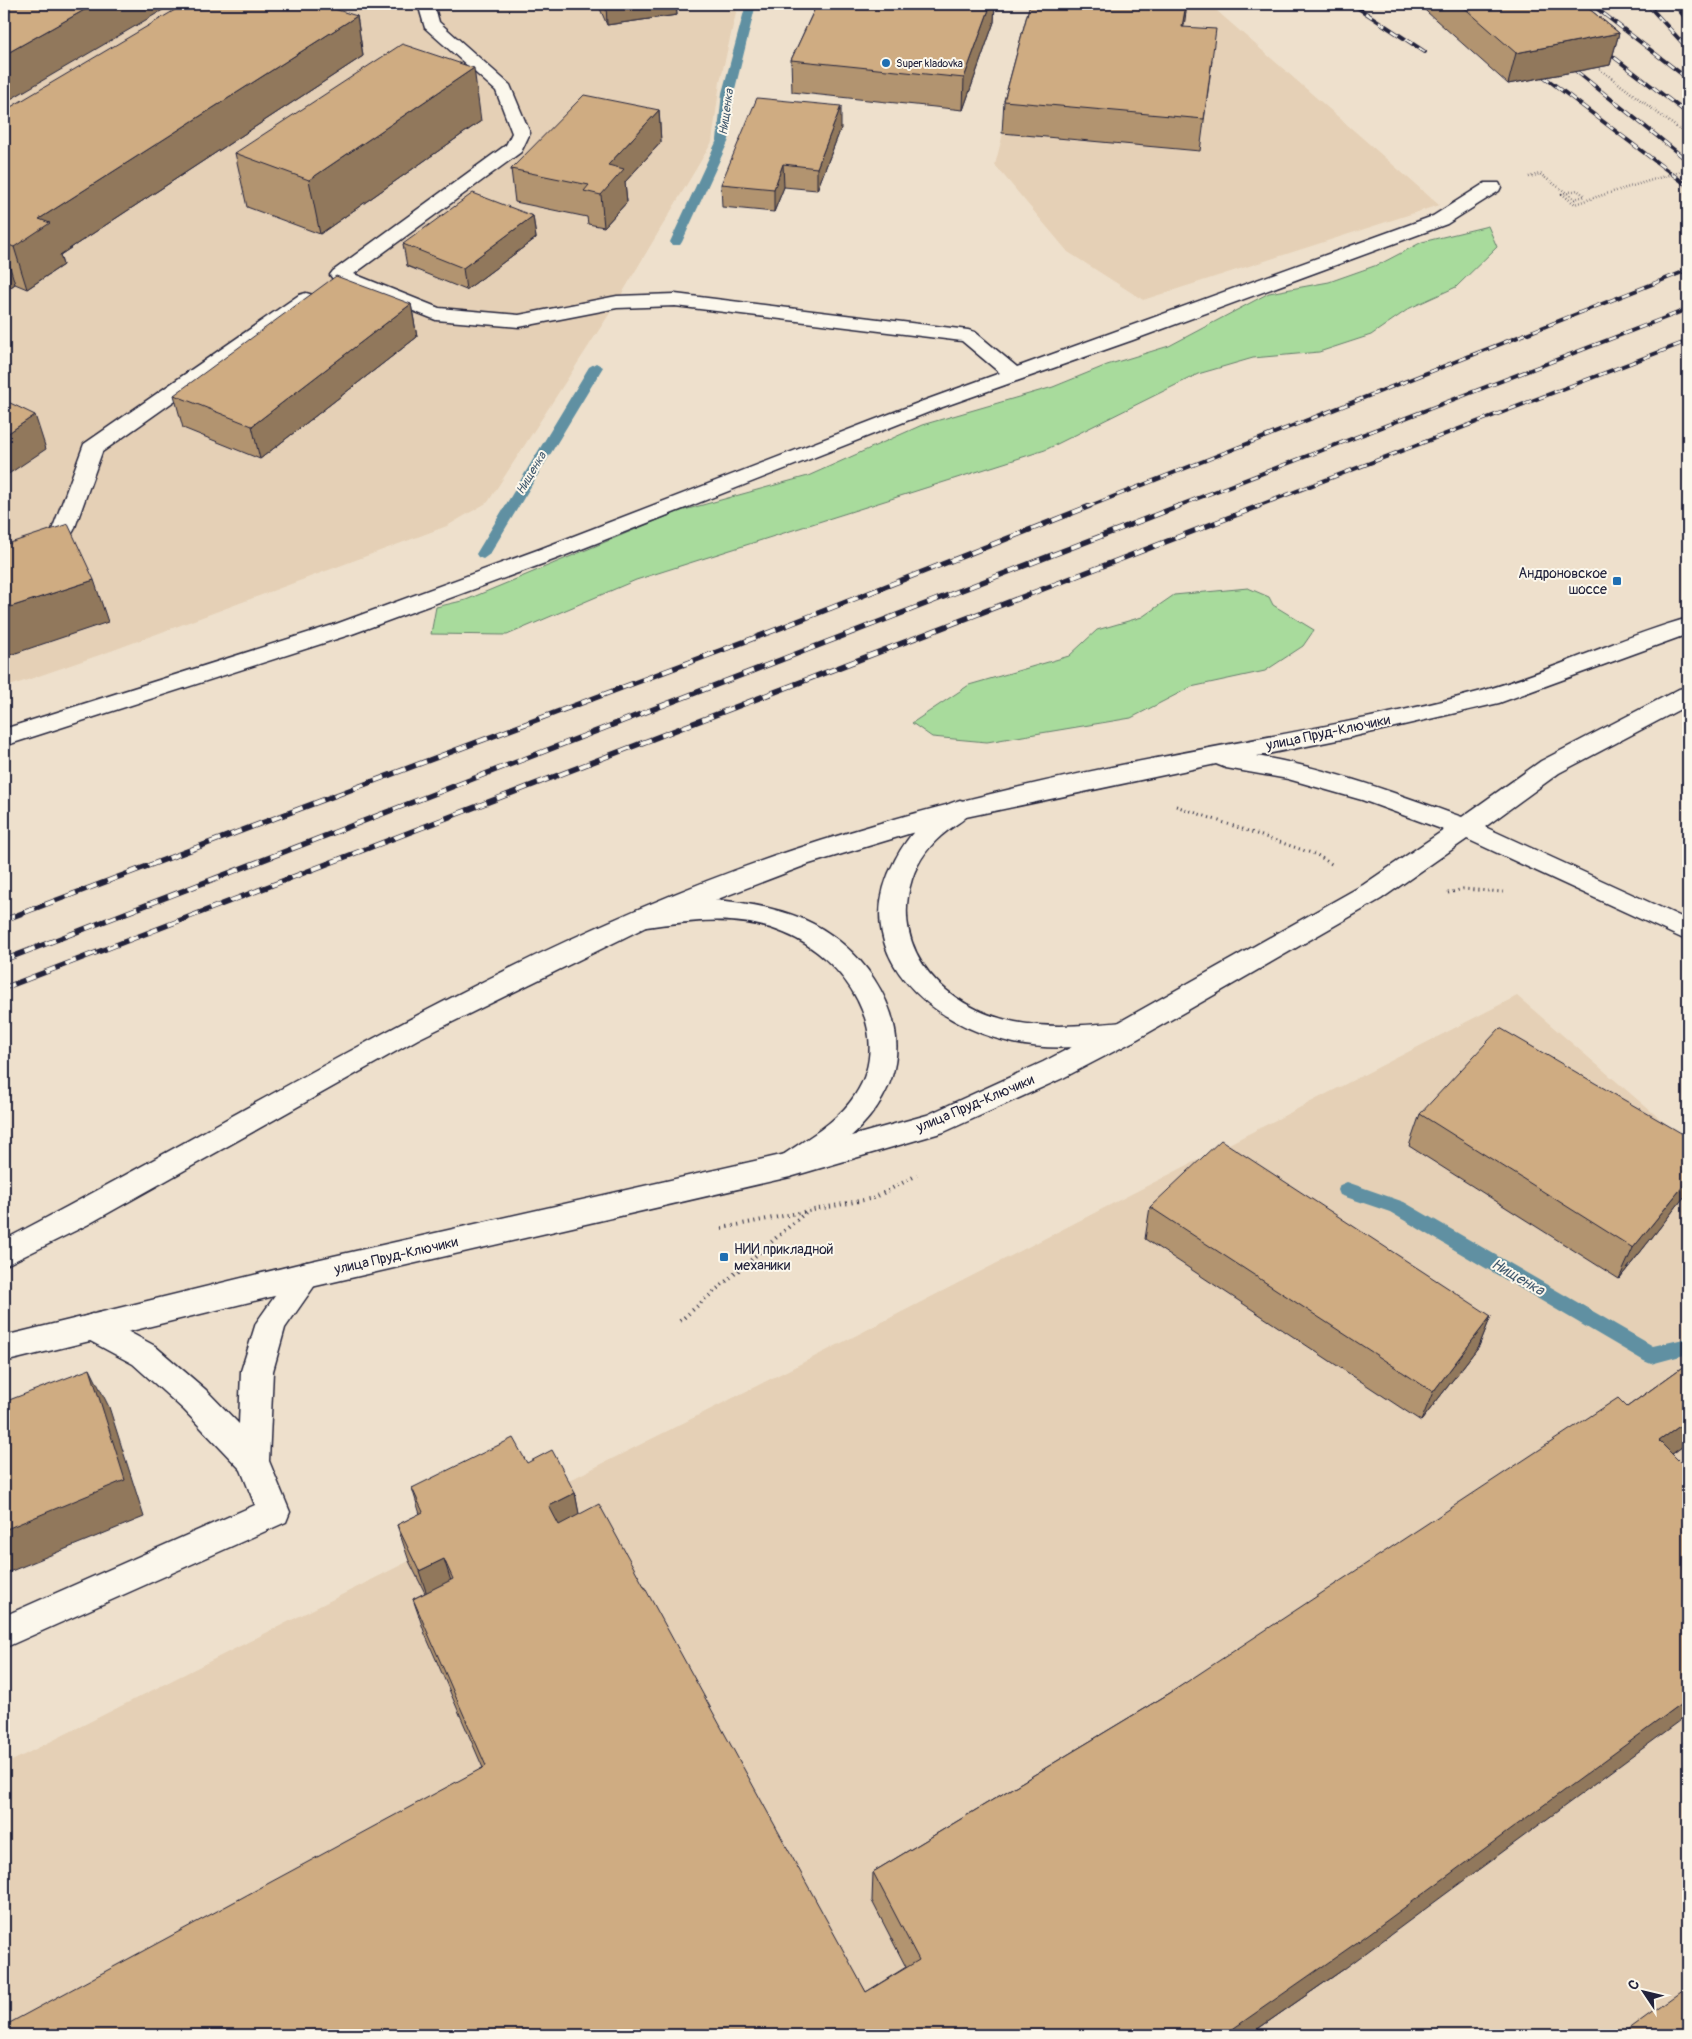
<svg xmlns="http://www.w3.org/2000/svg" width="1692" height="2039" font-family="Pangolin,sans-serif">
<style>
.built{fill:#e5d0b6}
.green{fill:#a8db9c;stroke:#657e6c}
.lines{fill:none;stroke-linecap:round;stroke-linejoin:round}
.stream{fill:#6090a2;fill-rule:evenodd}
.service-casing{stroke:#22223b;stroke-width:3}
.minor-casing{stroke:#22223b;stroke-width:3}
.tertiary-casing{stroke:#22223b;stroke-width:3}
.path-far2{stroke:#22223b;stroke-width:2.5;stroke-dasharray:0.5 2.5;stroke-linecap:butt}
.path-far1{stroke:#22223b;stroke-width:3;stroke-dasharray:1 4;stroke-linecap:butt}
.path{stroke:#22223b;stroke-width:4;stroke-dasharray:1 4.5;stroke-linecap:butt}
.service{fill:#fbf7ec;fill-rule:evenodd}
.minor{fill:#fbf7ec;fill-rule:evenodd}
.tertiary{fill:#fbf7ec;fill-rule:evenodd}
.rail-far1-casing{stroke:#22223b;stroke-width:4}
.rail-casing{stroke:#22223b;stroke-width:5.5}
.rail-far1{stroke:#fbf7ec;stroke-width:2.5;stroke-dasharray:8;stroke-linecap:butt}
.rail{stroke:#fbf7ec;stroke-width:4;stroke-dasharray:11;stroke-linecap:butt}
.path-bridge{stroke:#22223b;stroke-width:2.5;stroke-dasharray:0.5 2.5;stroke-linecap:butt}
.wall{fill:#b29470;stroke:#22223b}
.shaded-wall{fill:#91785b;stroke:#22223b}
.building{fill:#cfac82;stroke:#22223b}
.poi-dot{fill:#1f6fb2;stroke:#fbf7ec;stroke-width:2}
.labels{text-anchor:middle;stroke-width:4;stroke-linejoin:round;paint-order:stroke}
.far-poi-label{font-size:11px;fill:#22223b;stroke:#fbf7ec;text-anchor:start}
.far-water-label{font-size:12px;font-style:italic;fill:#41596e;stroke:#fbf7ec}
.poi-label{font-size:14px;fill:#22223b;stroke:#fbf7ec;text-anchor:end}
.street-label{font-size:14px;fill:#22223b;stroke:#fbf7ec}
.water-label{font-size:15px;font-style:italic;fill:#41596e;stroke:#fbf7ec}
</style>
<rect width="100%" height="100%" fill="#eee0cc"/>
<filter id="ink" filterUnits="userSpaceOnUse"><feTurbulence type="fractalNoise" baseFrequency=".02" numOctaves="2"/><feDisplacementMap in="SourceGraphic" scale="10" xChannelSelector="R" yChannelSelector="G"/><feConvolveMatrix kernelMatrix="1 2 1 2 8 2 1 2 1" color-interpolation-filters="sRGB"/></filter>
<g filter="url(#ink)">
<path class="built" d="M4,4H738L720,82L712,142L617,302L488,502L447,526L111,651L4,688Z
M1036,4H1209L1439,205L1143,300L1068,252L995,165Z
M1517,996L1688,1143V2035H4V1765L816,1356Z"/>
<path class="green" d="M1488,226L1497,247L1456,287L1410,308L1371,335L1319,352L1253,358L1198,374L1045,450L636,580L507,635L431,634L436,607L466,600L677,512L808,476L922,425L1053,387L1107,365L1169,346L1269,293L1329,282L1380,264L1422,242Z
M1248,588L1269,597L1273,605L1314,630L1303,646L1265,671L1191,687L1131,718L987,742L932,737L912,723L969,685L1069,656L1097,630L1142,617L1174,595Z"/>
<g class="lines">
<path class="stream" d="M746,4H756L734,93L729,140L682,242L680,245H672L670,242L717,140L722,93Z
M596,363L603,367L490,554L483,559L478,557L476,554L589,367Z
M1347,1182L1404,1202L1653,1346L1688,1338V1354L1651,1364L1644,1361L1390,1212L1340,1195L1338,1190L1340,1185Z"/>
<g class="service-casing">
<path id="service" d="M418,4H434L439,22L510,85L530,133L521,152L354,274L439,308L519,315L617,296L675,294L968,330L975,332L1017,367L1433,216L1485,183H1499L1501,187L1499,191L1447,224L1133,340L937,409L556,559L352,634L4,746V729L336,624L540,549L923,401L1000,373L962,341L675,306L617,308L519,327L436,320L333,279L330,275L333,271L506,145L512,133L496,91L425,28Z
M306,293L313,295L316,299L313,303L102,452L74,530L71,535L63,537L55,535L52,530L84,444L299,295Z
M307,1262L318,1266L322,1275L285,1328L273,1371L269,1461L290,1512L286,1522L4,1648V1616L255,1505L241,1470L184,1410L133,1364L81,1336L77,1327L81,1318L92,1314L103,1318L155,1346L206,1390L239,1424L241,1371L256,1323L296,1266Z"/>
</g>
<g class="minor-casing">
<path id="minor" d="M960,800L969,803L973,809C967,819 956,824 947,831C931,843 918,860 912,879C889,952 946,1008 1015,1022C1050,1029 1088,1025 1124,1022L1134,1025L1138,1033L1134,1041L1124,1044C1088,1046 1050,1051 1014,1043C930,1025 845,953 895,860C908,835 931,808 960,800Z
M714,900C743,902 776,908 803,919C831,931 858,954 874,979C920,1050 891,1111 826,1156C811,1166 799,1180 780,1173L775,1165L780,1157C806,1139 838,1122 855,1095C896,1033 844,957 784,933C739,914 693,921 646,927L637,924L633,917L637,910L646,907Z"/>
</g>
<g class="tertiary-casing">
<path id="tertiary" d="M1688,618V634L1499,703L1347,738L1257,756C1328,768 1395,793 1462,817L1541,761L1679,689L1688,687V705L1559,773L1485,827L1688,920V941L1467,839L1381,899L1134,1041L1063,1078L944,1132L790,1177L307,1288L4,1362V1336L307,1262L790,1153L927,1115L1043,1062L1114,1025L1363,885L1444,830L1362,800L1288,779L1226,768L1216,764L961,818L809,864L650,925L418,1039L87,1225L4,1266V1240C264,1105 513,943 793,850C913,810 1037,781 1162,757C1269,736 1377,719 1482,691C1552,671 1618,638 1688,618Z"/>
</g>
<path class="path-far2" d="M1597,67L1688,136
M1529,177L1540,174L1575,199L1584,196
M1584,195L1577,190L1562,194L1575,204L1593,198"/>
<path class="path-far1" d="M1176,806L1317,855L1333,865
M1448,893L1463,889L1503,892"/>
<path class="path" d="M722,1228L874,1198L917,1175
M680,1321L806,1212"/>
<use href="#service" class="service"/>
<use href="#minor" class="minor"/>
<use href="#tertiary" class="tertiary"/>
<g class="rail-far1-casing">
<path id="rail-far1" d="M1352,4L1425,52
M1591,4L1688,79
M1647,4L1688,49
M1674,4L1688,21
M1602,48L1688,114
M1576,71L1688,161
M1543,76L1688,186
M1087,507L1688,270
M1175,507L1688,309
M1255,507L1688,341"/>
</g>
<g class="rail-casing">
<path id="rail" d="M4,920L770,632L1090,506
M4,960L1179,506
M4,988L1259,506"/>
</g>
<use href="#rail-far1" class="rail-far1"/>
<use href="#rail" class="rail"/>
<path class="path-bridge" d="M1593,198L1688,169"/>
</g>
<path class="wall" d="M598,4H676L677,15L607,25Z
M817,4H995L994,22L963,110L792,92L791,60Z
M1030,4H1187L1183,27L1212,61L1200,151L1002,133L1004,101Z
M1418,4H1583L1619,33L1610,65L1508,84Z
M357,16L363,56L60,255L63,265L27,289L15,284L4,292V111Z
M659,110L661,142L625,182L627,202L604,227L588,224L587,217L515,202L511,169Z
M481,121L320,234L247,207L235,153Z
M841,128L817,190L784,187L774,212L722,207L721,184Z
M533,216L536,238L466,290L407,266L403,244Z
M411,304L417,337L260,459L183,428L174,395Z
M1420,1114L1688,1137V1192L1619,1279L1409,1146Z
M1150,1207L1491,1316L1479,1346L1421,1421L1145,1239Z
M1688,1363V1446L1686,1444L1672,1454L1344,1969L1249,2035H4L483,1768L425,1634L413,1599L425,1593L409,1561L397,1525L420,1514L412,1488L527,1463L575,1493L579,1515L866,1992L906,1967L872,1901L873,1872L1170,1693L1627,1407Z"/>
<path class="shaded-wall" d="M95,4H173L4,103V55Z
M606,4H676L677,15L607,25Z
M991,4H995L994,22L963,110L964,78Z
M1186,4H1187L1185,20L1178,58L1182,27Z
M357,16L363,56L60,255L63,265L27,289L14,247L39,219Z
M1619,33L1610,65L1508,84L1516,53Z
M474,68L481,121L320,234L309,180Z
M841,106V128L817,190V168Z
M659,110L661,142L625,182L627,202L604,227L601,195L608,165Z
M783,164L784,187L774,212V189Z
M533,216L536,238L466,290L463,268Z
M4,247L15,284L4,292Z
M411,304L417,337L260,459L252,426Z
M35,415L46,449L4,477V436Z
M94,580L108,622L4,657V609Z
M1688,1180V1192L1619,1279L1633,1248Z
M1491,1316L1479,1346L1421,1421L1433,1392Z
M90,1369L109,1407L144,1517L4,1574V1530Z
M1688,1420V1440L1686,1444L1639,1478L1659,1441Z
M575,1493L582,1529L556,1542L549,1506Z
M444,1559L455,1594L431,1606L419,1571Z
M1688,1699V1715L1344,1969L1249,2035H1224Z"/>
<path class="building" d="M4,4H95L4,55Z
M185,4H318L357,16L39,219L50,223L14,247L4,243V111Z
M817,4H991L964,78L791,60Z
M1030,4H1186L1182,27L1216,29L1204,119L1004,101Z
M1460,4H1583L1619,33L1516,53Z
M402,44L474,68L309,180L235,153Z
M584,95L659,110L608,165L624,169L601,195L584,191L589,185L511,169Z
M757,98L841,106L817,168L783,164L774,189L721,184Z
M473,193L533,216L463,268L403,244Z
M336,276L411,304L252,426L174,395Z
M4,400L35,415L4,436Z
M68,524L94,580L4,609V545Z
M1500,1028L1688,1137V1180L1633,1248L1420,1114Z
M1221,1140L1491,1316L1433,1392L1150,1207Z
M1688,1363V1420L1659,1441L1688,1470V1699L1359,1941L1224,2035H4V2026L486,1766L413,1599L453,1579L444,1559L419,1571L397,1525L423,1512L412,1488L513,1438L527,1463L552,1450L575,1493L549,1506L559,1525L599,1504L866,1992L919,1960L873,1872L1170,1693L1618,1398L1627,1407Z
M90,1369L125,1480L4,1530V1402Z
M1688,1986V2035H1621Z"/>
</g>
<g class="poi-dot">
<circle cx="886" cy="63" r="5"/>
<rect x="1612" y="576" width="10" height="10" rx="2.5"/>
<rect x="719" y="1252" width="10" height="10" rx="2.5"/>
</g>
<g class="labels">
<g class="far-poi-label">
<text x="896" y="67">Super kladovka</text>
</g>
<g class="far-water-label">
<text transform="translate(726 112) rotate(-82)" y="4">Нищенка</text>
<text transform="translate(531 473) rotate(-59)" y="4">Нищенка</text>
</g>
<g class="poi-label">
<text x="1607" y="578">Андроновское<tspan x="1607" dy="16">шоссе</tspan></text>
<text x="734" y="1254" text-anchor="start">НИИ прикладной<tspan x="734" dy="16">механики</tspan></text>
</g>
<g class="street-label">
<text transform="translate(1328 732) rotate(-12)" y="5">улица Пруд-Ключики</text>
<text transform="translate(975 1103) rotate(-23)" y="5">улица Пруд-Ключики</text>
<text transform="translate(396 1255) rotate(-13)" y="5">улица Пруд-Ключики</text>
</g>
<g class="water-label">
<text transform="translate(1518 1277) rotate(30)" y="5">Нищенка</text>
</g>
</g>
<rect width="1692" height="2039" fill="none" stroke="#fbf7ec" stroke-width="20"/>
<rect x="10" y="10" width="1672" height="2019" fill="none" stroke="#22223b" stroke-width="2" filter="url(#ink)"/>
<g transform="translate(1644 1992) rotate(305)" stroke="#fbf7ec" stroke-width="4" paint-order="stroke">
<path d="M0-4L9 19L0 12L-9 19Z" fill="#22223b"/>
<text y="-8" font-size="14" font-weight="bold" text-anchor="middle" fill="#22223b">С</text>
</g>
</svg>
